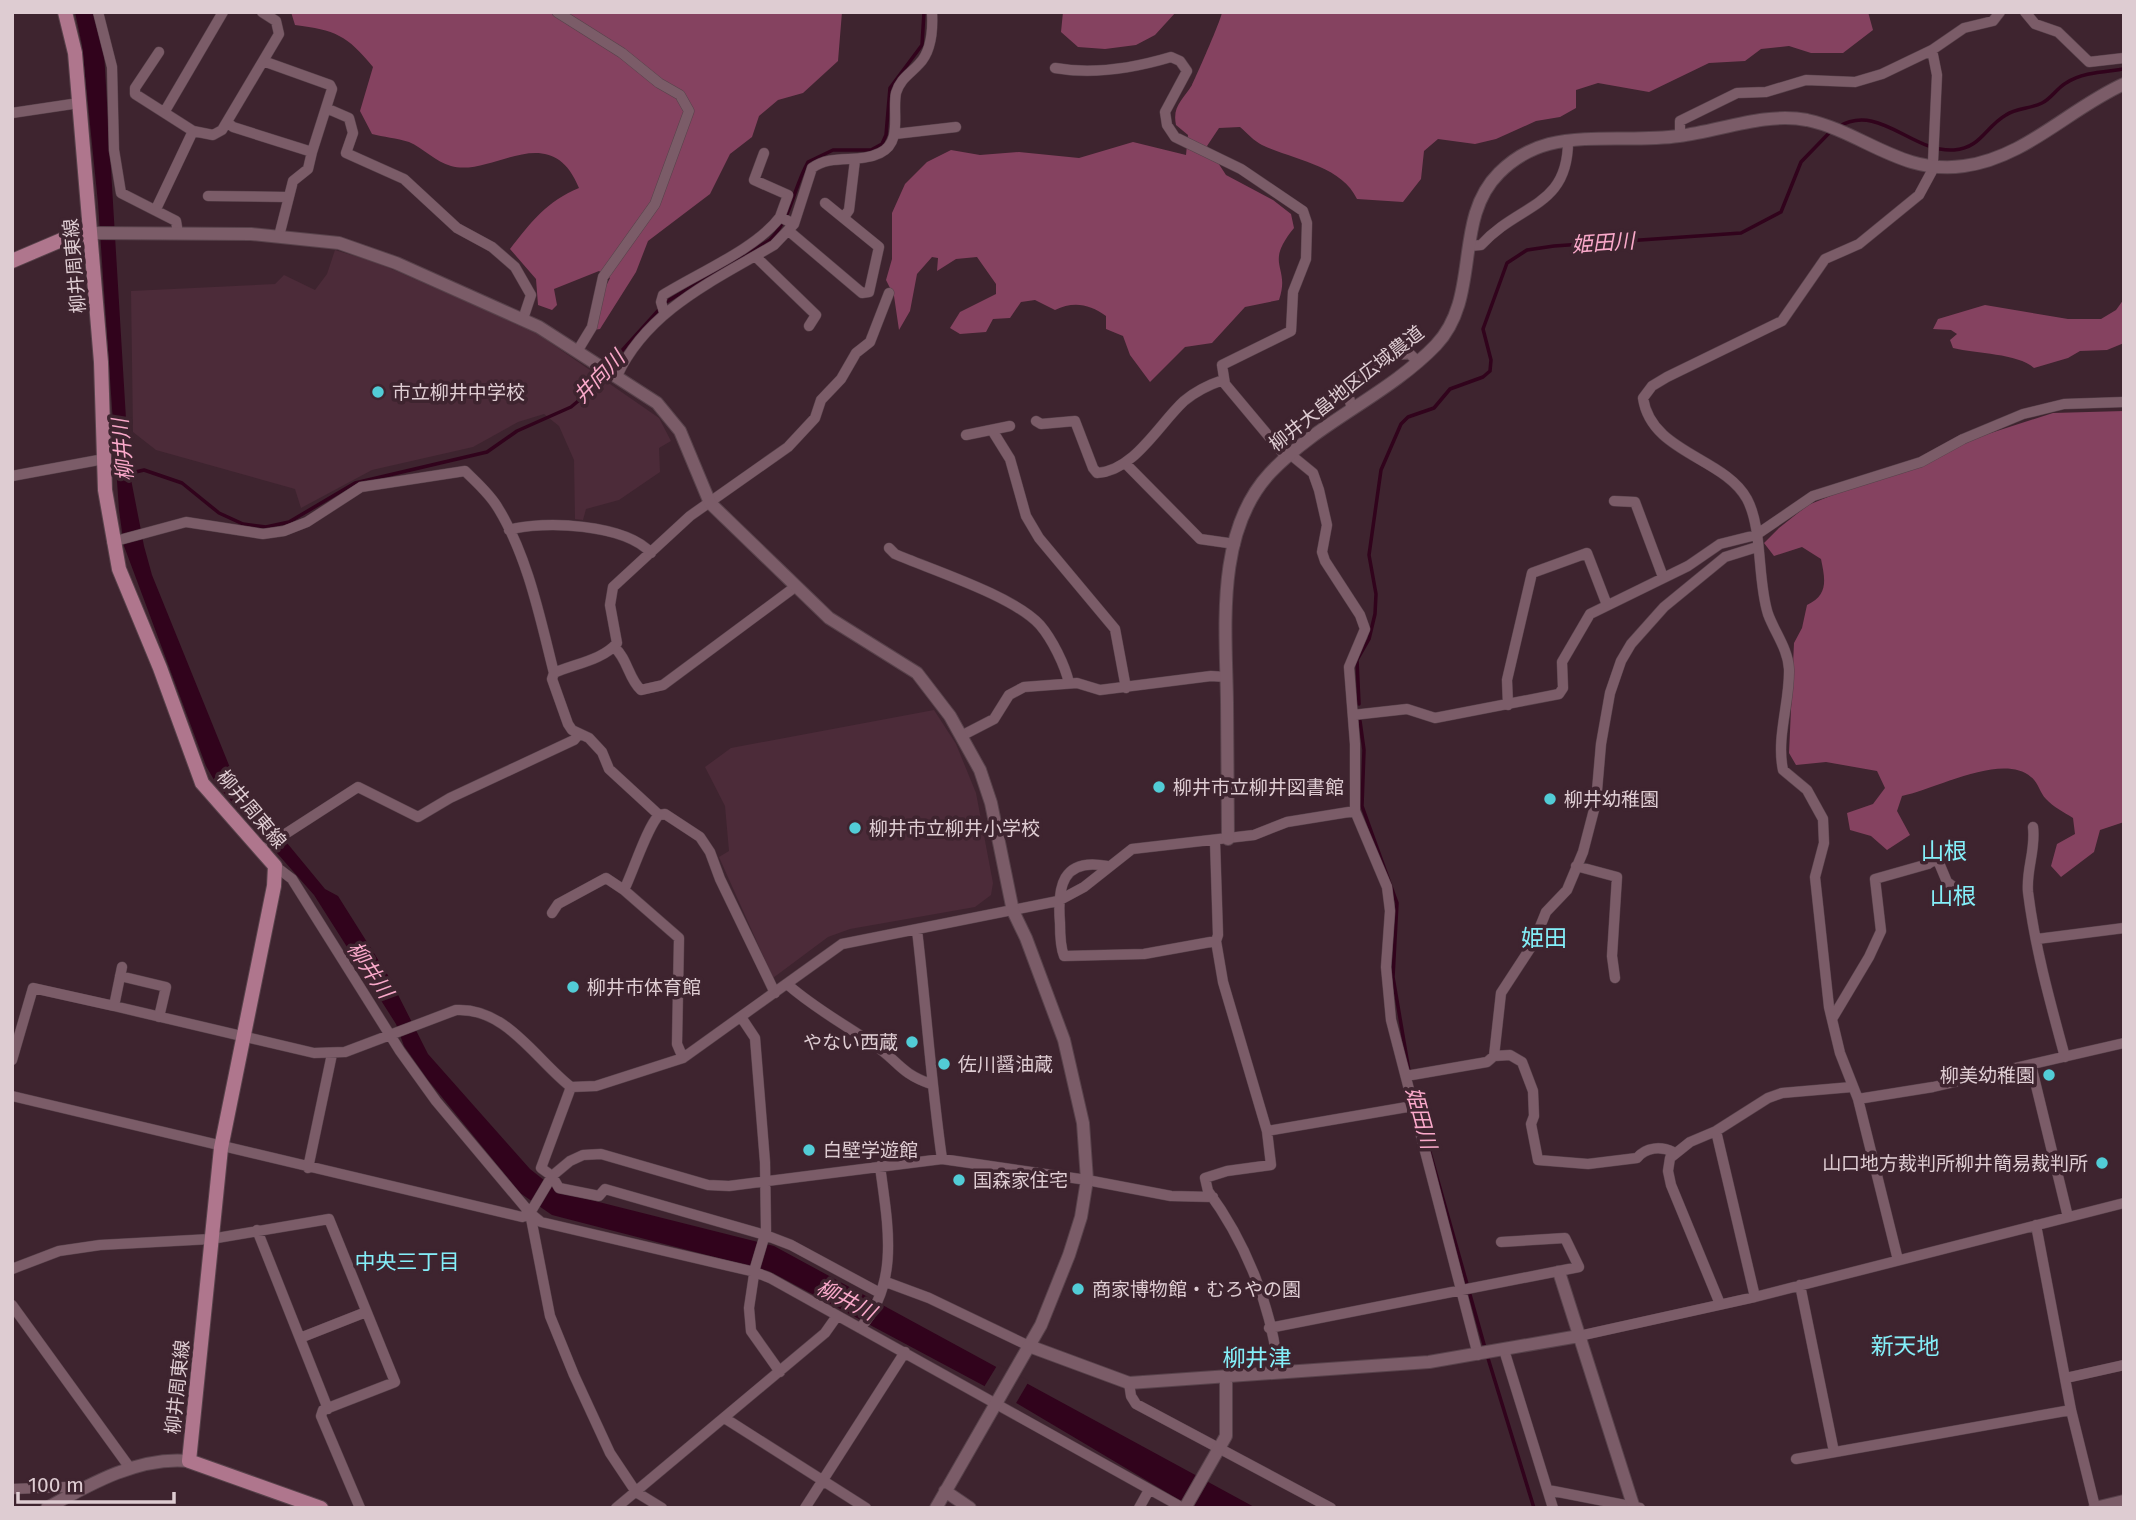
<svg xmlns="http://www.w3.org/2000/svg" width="2136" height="1520" font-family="'Fira Sans','Noto Sans JP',sans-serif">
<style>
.built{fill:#4c2b39}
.forest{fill:#854260}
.water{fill:#31031c}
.pier{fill:#3e242f}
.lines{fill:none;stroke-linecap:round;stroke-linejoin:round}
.stream{stroke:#31031c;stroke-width:3.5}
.street-casing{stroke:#58424b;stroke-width:11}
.secondary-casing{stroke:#58424b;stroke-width:14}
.primary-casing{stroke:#58424b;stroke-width:16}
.street{stroke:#7b5c68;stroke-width:10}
.secondary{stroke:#7b5c68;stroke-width:12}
.primary{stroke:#af768d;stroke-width:14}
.poi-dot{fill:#52ccd6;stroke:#3e242f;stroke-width:2.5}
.labels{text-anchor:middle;stroke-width:7;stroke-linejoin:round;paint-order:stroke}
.street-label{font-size:19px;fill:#deccd2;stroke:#3e242f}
.poi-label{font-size:19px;fill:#deccd2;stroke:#3e242f;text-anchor:start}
.water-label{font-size:21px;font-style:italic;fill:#faa9ca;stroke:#3e242f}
.neighbourhood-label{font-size:21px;fill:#84eff9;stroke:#3e242f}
.quarter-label{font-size:23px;fill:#84eff9;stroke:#3e242f}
</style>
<rect width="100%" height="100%" fill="#3e242f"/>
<path class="built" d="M335,250L378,263L535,332L659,418L671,441L659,448L660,472L619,500L586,509L583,520L575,519L574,460L559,426L544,414L518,422L473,447L372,470L301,508L295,489L156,450L133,432L131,291L275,284L284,275L315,290L327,274Z
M934,710L956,744L976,793L993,883L991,895L975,907L850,929L828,937L773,978L719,857L729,851L725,806L705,767L731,748Z"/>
<path class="forest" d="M291,12H842L838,61L803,93L778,100L759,116L752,137L730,154L710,194L648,241L636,272L600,329L593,330L602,294L610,278L599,271L554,289L557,305L552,310L538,305L536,279L510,249C531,222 547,201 579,188C550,117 492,178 451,166C436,162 423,148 409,142C397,138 383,137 372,134L360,111L373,67C347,35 335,30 295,25Z
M1063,12H1176L1155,35L1136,45L1105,49L1078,47L1061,32Z
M1222,12H1868L1873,30L1843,53H1811L1789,46L1761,49L1745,61L1709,63L1649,92L1598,83L1576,90V108L1560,117L1536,121L1496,139L1475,144L1438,139L1424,151L1421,179L1403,202L1357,199C1341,165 1293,160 1262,145C1254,141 1247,133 1240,127L1219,128L1207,146L1226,175L1273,200L1291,214L1294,228C1263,266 1291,265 1279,300L1245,307L1212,343L1185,347L1150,382L1130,355L1123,336L1106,329V316C1090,304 1073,301 1055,310L1035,300L1021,302L1010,318L993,319L986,332L960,334L950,328L960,312L996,294V284L977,257L956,259L937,271L938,258L932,257L917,274L910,311L899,330L894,296L886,280L892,259V213L905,184L927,162L951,150L980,155L1019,152L1079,158L1133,142L1186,155L1188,135L1176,125C1172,106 1183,100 1192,85C1196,77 1222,18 1222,12Z
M2124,299V343L2107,350L2080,351L2068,358L2034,368C2017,353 1977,354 1953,348L1950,340L1957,334L1951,330L1933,329L1938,319L1985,305L2068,319H2101L2116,310Z
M2124,411V822L2100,830L2094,852L2061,877L2051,866L2057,844L2075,834L2073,818C2064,812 2053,807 2046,799C2040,793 2038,782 2031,777C2002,752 1934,790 1902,796L1897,811L1910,835L1887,850L1871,836L1850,830L1847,813L1873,804L1885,788L1877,771L1826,762L1796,765L1789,753L1794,643L1802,628L1807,605C1829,595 1825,579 1821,559L1802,547L1774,556L1764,543L1779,528L1808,505L1966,441L2053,413Z"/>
<path class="water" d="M75,12H93L104,53L129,469L144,546L152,575L235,780L325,889L338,896L389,977L428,1054L530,1169L559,1192L774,1246L1256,1508H1193L1018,1404L769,1271L552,1215L520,1193L428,1080L404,1046L396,1024L314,895L217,785L206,766L124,546L119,510L98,203L82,45Z"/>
<path class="pier" d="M998,1364L1029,1381L1015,1405L984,1387Z"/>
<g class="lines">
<path class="stream" d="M1838,127C1879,102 1912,153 1954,150C1981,148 1985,127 2006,115C2016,108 2030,109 2042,103C2051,99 2057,88 2066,83C2083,72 2104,72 2124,69
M608,366L666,302L770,240C792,217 793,189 808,162L833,150H871L882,144L886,135L890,88L922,45L924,12
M127,474L144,470L182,483L219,513L243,524L266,527L289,522L355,483L487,452L517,431L571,407L589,392L604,373
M1359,704L1357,660L1369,639L1375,614L1376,594L1369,555L1381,470L1401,424L1408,417L1434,408L1450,389L1483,377L1490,371L1491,360L1483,329L1507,263L1527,250L1554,246L1741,233L1781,212L1801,162L1831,131
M1360,721L1364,750L1362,806L1397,903L1393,977L1409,1071
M1429,1149L1485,1348
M1487,1355L1534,1508"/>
<g class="street-casing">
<path id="street" d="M98,12L112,67L114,150L121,193L176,221L178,233
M262,12L276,21L279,34L263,61L330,85L332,89L312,152
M557,12L622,53L659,83L680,95L689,111L655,204L603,277L592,327L578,350
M2025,12L2035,24L2058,32L2089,62L2124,58
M1055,68C1094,75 1134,68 1171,57L1180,61L1187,71L1165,112L1167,125L1175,137L1241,169L1303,211L1307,223L1306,259L1293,292L1291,331L1222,365L1225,384L1287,458
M326,108L349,118L353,133L346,153L404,179L457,228L492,247L515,267L531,295L523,319
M165,111L223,12
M12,113L79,103
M227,122L233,127L312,152L308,169L293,181L279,236
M193,131L213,135L222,130L263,61
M895,134L956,127
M1680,136V121L1737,93L1766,92L1806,80L1855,82L1882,74L1932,50L1964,28L1993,21L2000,12
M764,153L754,180L788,195L780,217L794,224
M208,196L287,197
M156,209L193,131L135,94V88L159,52
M844,217L849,210L855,160
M790,232L862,293L869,292L879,247L825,203
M1469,246L1481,245C1519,203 1568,208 1568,141
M755,256L816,315L809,326
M664,312L661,302L663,295C698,273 756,249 780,217
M617,376C647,310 715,280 774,245L794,224L812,168C832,153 858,164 880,153C903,142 892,113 896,93C900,79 910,74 919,64C932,51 933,30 932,12
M1352,409L1346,386C1363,366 1383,357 1409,353L1417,361
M1036,421L1041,424L1075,421L1093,468L1097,473C1134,471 1159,424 1184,401C1196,391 1208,385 1223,380
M992,430L1010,459L1026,516L1039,538L1115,629L1126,688
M966,435L1010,426
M1291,455L1313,473L1319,490L1327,525L1322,552L1325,561L1360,615L1365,629L1349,667L1355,744V811L1387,887L1390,911L1386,967L1391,1020L1478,1355
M1125,463L1200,539L1235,544
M12,476L104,459
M1614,501L1635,502L1663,577
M509,530C543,520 625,524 651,553
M112,542L186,522L263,534L284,531L307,522L361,487L465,471C477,483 490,494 498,508C528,557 540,618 554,673L552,679L568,724L572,730L589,738L602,752L609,769L659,815
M889,548L895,554C932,570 1014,596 1040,625C1052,639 1065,665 1069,683
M614,647C628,659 628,678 641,690L663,685L795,587
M554,673C574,664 603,660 617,643L610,605L613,587L690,516L788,447L815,418L821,400L841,379L856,353L870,342L889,293
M1508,705L1507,680L1532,573L1587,553L1607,605
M1353,715L1407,709L1435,718L1559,694L1563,688L1562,662L1590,614L1688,566L1720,544L1756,535L1813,496L1921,462L1963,439L2023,414L2064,404L2124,402
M963,735L994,719L1009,695L1024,687L1077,683L1100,690L1211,676L1226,677
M2033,827C2036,850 2026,869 2028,892C2035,948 2050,1002 2065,1057
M1215,841L1218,935L1216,941L1223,982L1267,1131L1271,1165L1227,1171L1205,1178L1208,1191C1245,1241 1273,1309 1278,1371
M262,849L358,787L418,817L450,798L574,740L579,734
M275,866L292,879L400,1051L436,1101L530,1213L550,1316L574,1375L610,1453L636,1492L662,1508
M1107,866C1062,857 1057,887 1060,923C1060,934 1060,946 1064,956L1144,954L1216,941
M1576,866L1617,877L1612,956L1615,978
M552,913L558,904L606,878L624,890
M917,930C926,1006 931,1082 942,1159
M2037,939L2124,928
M122,967L114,1006L314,1053L345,1052L456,1010C506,1007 536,1060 571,1087L596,1086L683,1058L842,944L1058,901L1084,887L1132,849L1254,835L1287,822L1355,811
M120,976L166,987L159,1017
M787,984C814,1008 844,1024 873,1044C898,1060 899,1073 931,1084
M741,1017L755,1038L765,1162L766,1231L755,1268L749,1308L751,1331L780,1372
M1832,1019L1869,957L1881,931L1875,879L1928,864L1937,858L1947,882L1955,888
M1494,1056L1510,1055L1522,1062L1533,1091L1534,1116L1531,1124L1538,1160L1588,1164L1637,1158C1646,1147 1661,1146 1673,1152
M683,1058L677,1044L679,938L624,890C633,872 647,827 659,815L665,814L700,837L710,852L720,879L775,993
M12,1060L33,988L114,1006
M2031,1065L2068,1217
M1406,1076L1487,1062L1494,1056L1501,993L1533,944L1546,912L1567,890L1583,852L1596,802L1601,744L1610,693L1621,661L1631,644L1664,607L1725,557L1757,547
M571,1087L541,1168L552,1176L559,1188L599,1196L605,1189L765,1235L791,1245L880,1293
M12,1096L522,1217L530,1213L552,1176L570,1161L583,1155L601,1154L708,1185L729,1186L942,1159L1087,1180L1171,1196L1213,1197
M1858,1099L1933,1087L2124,1043
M1267,1131L1413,1106
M1716,1131L1755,1297
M308,1168L332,1054
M530,1213L541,1222L755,1272L770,1278L1183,1508
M2036,1225L2071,1410L2095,1507
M257,1230L328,1409
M1898,1260L1858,1099L1840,1053L1829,1007L1815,877L1824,843L1823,819L1807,790L1783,770C1776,737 1790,702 1789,669C1788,649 1775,633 1768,614C1757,580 1763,529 1747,499C1724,457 1651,453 1643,398L1652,386L1667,377L1782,321L1825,259L1859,244L1919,195L1932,171L1933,162L1937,75L1932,50
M12,1269L59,1251L100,1245L211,1239L329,1219L395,1382L323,1410L321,1416L360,1508
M886,1282L929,1298L1029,1346
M1800,1285L1834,1452
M1720,1304L1671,1185L1668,1171L1670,1158L1690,1142L1716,1131L1768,1098L1782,1093L1852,1087
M12,1305L130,1468
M860,1328C901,1283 887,1221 880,1166
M1269,1328L1579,1267L1565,1238L1501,1242
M1579,1336L1755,1297L2124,1203
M300,1338L366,1312
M1504,1350L1553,1508
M2066,1378L2124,1365
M1129,1383L1131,1396L1136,1404L1331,1508
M726,1419L866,1508
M1796,1459L2071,1410
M12,1489L65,1487L75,1494
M1548,1490L1640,1508
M616,1508L825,1333L837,1316
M805,1508L905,1352
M1139,1508L1149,1490"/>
</g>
<g class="secondary-casing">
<path id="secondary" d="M90,233L251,234L339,243L396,263L539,327L657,403L680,431L710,503L829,618L917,673L950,716L980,770L991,803L1013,911L1026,938L1064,1040L1083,1123L1087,1180L1081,1217L1069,1255L1041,1325L936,1508
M1228,839C1228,793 1227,747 1227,702C1226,628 1215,532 1270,473C1318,422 1388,395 1436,345C1482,296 1452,220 1499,173C1513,159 1530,149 1549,144C1590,134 1636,142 1679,136C1720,131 1765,112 1807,120C1863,132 1901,175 1964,166C2025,158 2070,108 2124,84
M1559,1272L1634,1508
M1029,1346L1129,1383L1429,1362L1579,1336
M945,1491L970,1508
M47,1508C90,1484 139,1456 189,1461
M1185,1508L1226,1436V1377
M2095,1508L2124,1501"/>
</g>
<g class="primary-casing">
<path id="primary" d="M65,12L75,53L101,362L105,490L119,569L160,668L202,783L275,866L274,886L221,1148L189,1461L321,1508
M12,261L66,238L90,233"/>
</g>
<use href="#street" class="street"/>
<use href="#secondary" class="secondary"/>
<use href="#primary" class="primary"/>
</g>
<g class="poi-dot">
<circle cx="378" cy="392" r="7"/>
<circle cx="1159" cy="787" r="7"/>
<circle cx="1550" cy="799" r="7"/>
<circle cx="855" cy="828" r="7"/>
<circle cx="573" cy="987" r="7"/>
<circle cx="912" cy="1042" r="7"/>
<circle cx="944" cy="1064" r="7"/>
<circle cx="2049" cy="1075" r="7"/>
<circle cx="809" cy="1150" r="7"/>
<circle cx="2102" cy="1163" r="7"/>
<circle cx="959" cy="1180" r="7"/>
<circle cx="1078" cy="1289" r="7"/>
</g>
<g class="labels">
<g class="street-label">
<text transform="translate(74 266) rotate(-95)" y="7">柳井周東線</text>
<text transform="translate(1346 388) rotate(-38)" y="7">柳井大畠地区広域農道</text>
<text transform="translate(252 809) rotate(50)" y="7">柳井周東線</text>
<text transform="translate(177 1387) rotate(-84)" y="7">柳井周東線</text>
</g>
<g class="poi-label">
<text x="392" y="399">市立柳井中学校</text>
<text x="1173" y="794">柳井市立柳井図書館</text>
<text x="1564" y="806">柳井幼稚園</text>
<text x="869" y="835">柳井市立柳井小学校</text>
<text x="587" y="994">柳井市体育館</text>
<text x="898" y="1049" text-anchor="end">やない西蔵</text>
<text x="958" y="1071">佐川醤油蔵</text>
<text x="2035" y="1082" text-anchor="end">柳美幼稚園</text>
<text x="823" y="1157">白壁学遊館</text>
<text x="2088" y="1170" text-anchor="end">山口地方裁判所柳井簡易裁判所</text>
<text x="973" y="1187">国森家住宅</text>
<text x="1092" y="1296">商家博物館・むろやの園</text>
</g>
<g class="water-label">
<text transform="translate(1603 243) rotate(-4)" y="7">姫田川</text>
<text transform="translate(599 377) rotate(-46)" y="7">井向川</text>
<text transform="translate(123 450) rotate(-95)" y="7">柳井川</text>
<text transform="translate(370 970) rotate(56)" y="7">柳井川</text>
<text transform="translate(1421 1118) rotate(75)" y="7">姫田川</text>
<text transform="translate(846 1300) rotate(27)" y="7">柳井川</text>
</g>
<g class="neighbourhood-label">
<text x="407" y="1269">中央三丁目</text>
</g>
<g class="quarter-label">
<text x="1944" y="859">山根</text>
<text x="1953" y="904">山根</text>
<text x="1544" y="946">姫田</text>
<text x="1905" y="1354">新天地</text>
<text x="1257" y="1366">柳井津</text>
</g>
</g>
<rect width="2136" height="1520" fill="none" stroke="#deccd2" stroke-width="28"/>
<path d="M18 1492v10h156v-10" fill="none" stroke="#deccd2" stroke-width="3.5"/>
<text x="28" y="1492" font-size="21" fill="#deccd2" stroke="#3e242f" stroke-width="5" paint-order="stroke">100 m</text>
</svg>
